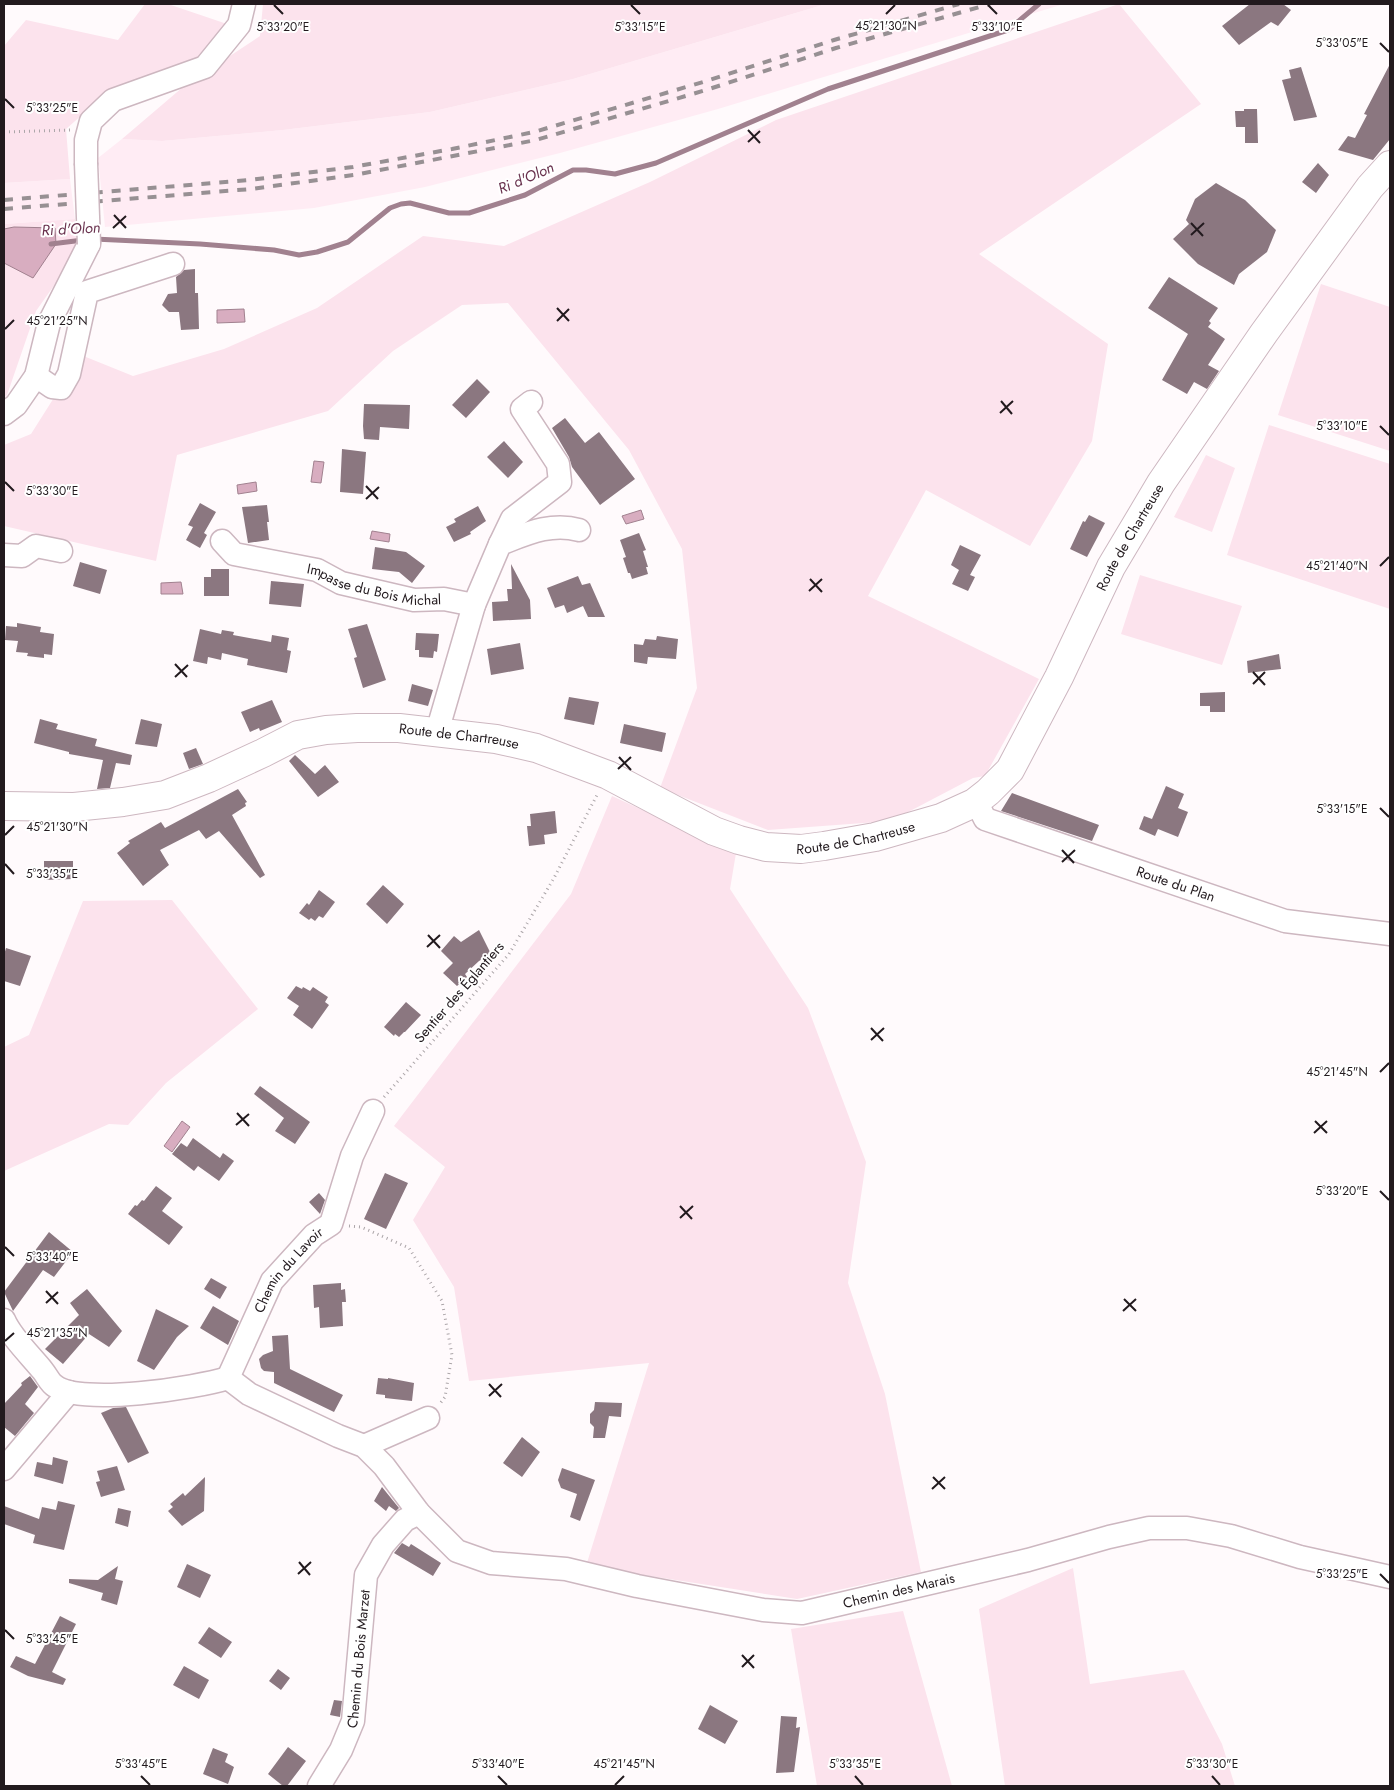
<svg xmlns="http://www.w3.org/2000/svg" width="1394" height="1790" font-family="Jost,sans-serif">
<style>
.built{fill:#ffecf4}
.green{fill:#fce3ed}
.water{fill:#d8adc0;stroke:#a1818f}
.lines{fill:none;stroke-linecap:round;stroke-linejoin:round}
.stream{stroke:#a1818f;stroke-width:5}
.building{fill:#8b7780}
.minor-casing{stroke:#cdb7c0;stroke-width:25}
.major-casing{stroke:#cdb7c0;stroke-width:30}
.path{stroke:#aca6a9;stroke-width:3;stroke-dasharray:1 4;stroke-linecap:butt}
.minor{stroke:#fff;stroke-width:22}
.major{stroke:#fff;stroke-width:28}
.rail{stroke:#979093;stroke-width:4;stroke-dasharray:9 9;stroke-linecap:butt}
.minor-bridge-casing{stroke:#cdb7c0;stroke-width:25;stroke-linecap:butt}
.minor-bridge{stroke:#fff;stroke-width:22}
.ticks{fill:none;stroke:#221a1e;stroke-width:2}
.labels{text-anchor:middle;stroke-width:4;stroke-linejoin:round;paint-order:stroke}
.street-label{font-size:14px;fill:#221a1e;stroke:#fff}
.water-label{font-size:15px;font-style:italic;fill:#69324e;stroke:#fff}
.ticks-label{font-size:12px;text-anchor:middle;fill:#221a1e;stroke:#fff;stroke-width:4;stroke-linejoin:round;paint-order:stroke}
</style>
<rect width="100%" height="100%" fill="#fffafc"/>
<path class="built" d="M826,4H1064L718,109L560,153L425,187L314,208L105,227L98,158L122,139L162,141L283,130L430,112L573,79Z
M70,179L75,219L4,224V183Z"/>
<path class="green" d="M145,4H168L230,25L200,59L99,100L66,129L70,179L4,183V46L26,20L118,40Z
M263,4H826L573,79L430,112L283,130L162,141L122,139L183,87L260,36Z
M1119,4L1201,104L979,254L1108,344L1092,441L1030,546L926,490L868,596L1039,679L985,776L973,778L891,821L768,830L660,788L697,688L682,549L629,450L508,303L462,305L393,351L328,411L177,455L156,561L4,526V445L31,434L81,355L133,376L224,349L317,308L423,236L504,246L650,182L776,120Z
M75,219L77,253L36,311L7,395L4,398V224Z
M1321,284L1390,307V451L1278,415Z
M1269,425L1390,464V609L1227,555Z
M1206,455L1235,468L1212,532L1174,517Z
M1140,575L1242,606L1222,665L1121,634Z
M612,796L736,853L730,889L808,1008L866,1162L848,1283L885,1394L921,1572L797,1599L586,1566L649,1363L469,1381L454,1287L413,1220L445,1167L394,1126L571,894Z
M172,900L258,1009L166,1083L128,1125L109,1124L4,1171V1047L29,1035L83,901Z
M1073,1568L1090,1684L1184,1670L1222,1744L1235,1786H1005L979,1609Z
M903,1611L952,1786H817L791,1629Z"/>
<path class="water" d="M14,227L55,228L56,244L33,278L4,263V229Z
M244,309L245,322L217,323V310Z
M314,461L324,462L321,483L311,482Z
M256,482L257,491L238,494L237,485Z
M641,510L644,519L626,524L622,516Z
M372,531L390,534L389,542L370,539Z
M181,582L183,594H161V583Z
M182,1121L190,1127L172,1152L164,1146Z"/>
<g class="lines">
<path class="stream" d="M94,239L200,244L274,250L299,255L317,252L348,242L390,208L401,204L410,203L449,213H469L525,195L573,170H586L615,174L656,163L828,89L1008,30L1039,4
M51,244L83,240"/>
</g>
<path class="building" d="M1250,4H1283L1291,10L1278,26L1271,22L1239,45L1222,26Z
M1390,64V139L1373,160L1338,150L1348,136L1355,138L1367,115L1364,114Z
M1301,67L1317,117L1294,121L1282,80L1291,78L1289,70Z
M1244,109H1257L1258,143H1245V127H1236L1235,111H1244Z
M1318,163L1329,175L1316,193L1302,182Z
M1216,183L1245,200L1276,230L1267,252L1239,274L1234,285L1198,264L1173,239L1189,224L1186,220L1195,199Z
M195,269V293H198L199,329L181,330L179,312H169L162,305L168,294L177,293L176,277L184,270Z
M1169,277L1218,308L1209,321L1211,323L1208,327L1225,339L1208,365L1219,371L1207,389L1194,382L1187,394L1162,380L1188,334L1148,308Z
M477,379L490,392L466,418L452,405Z
M364,404L410,405L409,429L380,427L379,440L364,439L363,426Z
M565,418L585,443L599,432L635,479L600,505L572,467L569,457L552,428Z
M504,441L523,462L508,478L487,457Z
M342,449L366,452L363,494L340,492Z
M200,503L216,512L204,533L207,535L200,548L186,540L193,527L188,525Z
M267,505L269,522H267L269,540L248,543L242,507Z
M478,506L486,521L470,532L471,534L454,542L446,527L456,522L454,519Z
M1089,515L1105,523L1087,557L1070,549L1083,521L1085,522Z
M639,533L646,550L643,551L648,567H646L648,574L632,579L630,573H628L623,558L626,557L620,540Z
M960,545L981,555L970,575L975,577L968,591L952,584L959,570L951,565Z
M375,547L406,552L425,566L412,583L399,572L372,569Z
M80,562L107,570L100,594L73,586Z
M511,564L530,600L531,619L493,621L492,602L508,601L507,589H512Z
M211,569H229V596H204V577H211Z
M578,576L582,585L590,583L605,617H588L583,606L567,613L564,605L555,608L547,588Z
M271,581L304,584L301,607L269,604Z
M17,623L41,627L40,632L54,634L52,655L44,654V658L27,656L28,653L16,652L18,641L5,640L6,626L17,627Z
M367,624L386,680L363,688L354,658L357,657L348,629Z
M200,629L221,634L222,630L234,632L233,635L271,642L272,635L289,638L287,650L291,651L287,673L247,665L248,659L222,653L221,660L208,657L207,664L193,661Z
M416,633L439,634L437,652L434,651L433,658L419,657V650H415Z
M657,636L678,639L676,659L648,657L647,664L634,662V644L643,645L645,639L656,640Z
M520,643L524,669L491,675L487,649Z
M1279,654L1281,669L1248,673L1247,661Z
M412,684L433,690L428,706L408,701Z
M1225,692V712H1210V706H1200V693Z
M569,697L599,702L594,725L564,719Z
M272,700L282,722L260,731L259,728L250,732L241,712Z
M40,719L58,724L56,729L97,739L95,746L132,755L130,765L116,763L110,788L97,789L103,760L69,754V752L34,743Z
M141,719L162,724L157,747L135,744Z
M624,724L666,733L662,752L620,743Z
M196,748L203,764L189,769L183,753Z
M295,755L315,774L325,765L339,782L318,797L289,761Z
M1166,786L1184,794L1178,808L1188,812L1178,837L1158,829L1155,836L1139,829L1144,816L1152,819Z
M238,789L247,802L245,803L246,806L232,815L265,875L260,878L219,831L206,839L199,830L160,850L169,865L143,886L117,853L130,843L128,841L161,822L165,828Z
M1012,793L1099,825L1092,841L1001,811Z
M555,811L557,833L544,835L545,844L529,846L527,826H531L530,814Z
M44,861H73V879L44,880Z
M383,885L404,904L387,924L366,904Z
M319,890L335,902L323,918L319,916L315,921L311,918L309,920L299,913L307,903L309,905Z
M479,930L491,954L479,961L465,974L467,977L457,986L443,973L453,963L441,951L454,936L461,942Z
M6,948L31,956L20,986L4,981V955Z
M296,986L302,989L303,987L310,991L313,987L328,997L325,1002L329,1005L312,1029L293,1015L299,1006L287,998Z
M406,1002L421,1015L405,1032H404L399,1037L395,1034L394,1036L384,1027Z
M260,1086L310,1122L295,1144L275,1131L284,1118L254,1094Z
M193,1138L220,1158L223,1153L234,1161L219,1181L198,1166L194,1171L172,1154L181,1143L187,1147Z
M385,1173L408,1183L386,1229L364,1219Z
M156,1186L172,1198L162,1211L183,1227L169,1245L128,1214L135,1205L137,1206L142,1200L144,1201Z
M319,1193L325,1200L320,1214L309,1202Z
M49,1232L73,1252L54,1277L43,1270L13,1311L4,1292Z
M211,1278L227,1287L220,1299L204,1289Z
M341,1283V1290L345,1289L346,1302H342L343,1326L320,1328L319,1307L314,1308L313,1285Z
M87,1289L122,1331L109,1347L89,1334L63,1364L45,1349L79,1315L70,1303Z
M213,1306L239,1321L228,1345L200,1328Z
M156,1309L189,1326L177,1337L154,1370L137,1361Z
M288,1335L290,1369L343,1395L334,1412L274,1383V1372L264,1371L261,1368L259,1359L263,1355L273,1351L272,1336Z
M30,1376L38,1387L25,1404L34,1413L15,1436L4,1427V1404L22,1385L21,1383Z
M378,1378L388,1379V1378L414,1383L412,1401L385,1398V1395L376,1394Z
M595,1402L622,1403L621,1417L609,1416L605,1438H593L594,1427L590,1423V1414L594,1410Z
M126,1407L149,1453L128,1463L101,1413L113,1408Z
M522,1437L540,1452L522,1477L503,1463Z
M53,1457L68,1461L63,1484L34,1476L37,1462L52,1465Z
M117,1466L125,1490L101,1497L96,1482L100,1481L97,1471Z
M562,1468L595,1480L580,1521L570,1517L577,1494L561,1488L558,1480Z
M205,1477L204,1511L182,1526L168,1511L173,1507L170,1504L183,1493L185,1496Z
M382,1487L399,1508L396,1511L389,1506L386,1511L374,1501Z
M58,1501L75,1505L64,1550L33,1543L35,1535L4,1524V1506L39,1519L42,1507L56,1510Z
M118,1508L131,1511L128,1527L115,1523Z
M402,1543L409,1547L411,1544L441,1563L433,1576L394,1553Z
M187,1564L211,1575L200,1598L177,1587Z
M118,1566L115,1579L123,1581L117,1605L101,1600L103,1593L69,1583V1579L98,1580Z
M60,1616L76,1624L52,1672L66,1679L63,1685L28,1676L10,1667L16,1656L35,1664Z
M209,1627L232,1642L221,1658L198,1643Z
M184,1666L209,1680L199,1699L173,1685Z
M278,1669L290,1678L281,1690L269,1681Z
M334,1700L342,1701L340,1717L330,1715Z
M710,1705L738,1721L725,1744L698,1729Z
M781,1716L797,1717L796,1728L800,1727L794,1772L776,1773Z
M288,1747L306,1761L287,1786H283L268,1774Z
M213,1748L228,1754L225,1762L234,1767L228,1784L203,1774Z"/>
<g class="lines">
<g class="minor-casing">
<g id="minor">
<path d="M86,163V140L91,121L113,100L205,67L239,25L244,4"/>
<path d="M36,376L52,387L61,388L69,374L87,292L173,264"/>
<path d="M4,414L16,405L36,376L49,323L89,244"/>
<path id="s1" d="M222,541L234,554L317,570L341,583L414,600L444,599L474,605"/>
<path d="M500,544L512,519L560,482L558,464L522,409L531,402"/>
<path d="M4,555L22,556L36,546L61,551"/>
<path d="M437,732L474,605L500,544C526,534 551,522 579,530"/>
<path id="s2" d="M974,803L981,811L985,819L1285,921L1390,934"/>
<path id="s3" d="M4,1320C11,1337 31,1356 43,1371C47,1376 50,1383 55,1386C82,1406 196,1388 228,1378L249,1394L338,1436L364,1446L384,1466L419,1513L457,1551L491,1563L566,1569L637,1586L763,1610L802,1613L1028,1560L1109,1537L1149,1528H1187L1231,1536L1300,1557L1390,1577"/>
<path id="s4" d="M228,1378L272,1281L314,1235L331,1224L352,1156L373,1111"/>
<path d="M364,1446L428,1418"/>
<path d="M4,1469L69,1392"/>
<path id="s5" d="M319,1786L341,1750L353,1721L366,1575L383,1545L405,1520L419,1513"/>
</g>
</g>
<g class="major-casing">
<g id="major">
<path id="s6" d="M4,806L74,807L123,802L165,795L209,778L263,753L298,735L326,730L357,728H399L496,739L536,748L608,775L714,831L739,840L766,847L801,849L824,846L875,837L941,818L974,803L988,792L1010,770L1059,677L1111,567L1161,483L1264,333L1370,187L1390,165"/>
</g>
</g>
<path class="path" d="M4,132L71,130
M384,1097L509,954L554,878L598,793
M349,1226L361,1227L409,1248L442,1301L452,1355L445,1397L439,1405"/>
<use href="#minor" class="minor"/>
<use href="#major" class="major"/>
<path class="rail" d="M4,200L250,180L353,167L452,149L534,132L703,82L834,40L959,4
M4,209L251,189L354,175L536,140L706,90L836,48L990,4"/>
<g class="minor-bridge-casing">
<path id="minor-bridge" d="M86,163L89,244"/>
</g>
<use href="#minor-bridge" class="minor-bridge"/>
</g>
<path class="ticks" d="M274,5L283,14M631,5L640,14M988,5L997,14M886,14L895,5M1380,43L1389,52M5,99L14,108M748,130L760,143M748,142L760,131M114,215L126,228M1191,223L1203,236M113,228L126,216M1191,235L1204,223M557,308L569,321M557,321L569,309M5,329L14,320M1001,401L1012,414M1000,413L1013,401M1380,426L1389,435M5,482L14,491M366,486L378,499M366,499L379,487M1380,566L1389,557M810,579L822,592M809,591L822,579M175,664L187,677M1253,672L1265,685M175,677L188,665M1253,684L1265,672M619,757L631,770M618,769L631,757M1380,808L1389,817M5,835L14,826M1062,850L1074,863M1062,862L1075,850M5,864L14,874M428,935L440,948M427,947L440,935M871,1028L883,1041M871,1040L884,1028M1380,1072L1389,1063M237,1113L249,1126M1315,1121L1327,1133M236,1125L249,1114M1314,1133L1327,1121M1380,1191L1389,1200M680,1206L692,1219M680,1218L693,1206M5,1247L14,1256M46,1291L58,1304M1124,1299L1136,1311M46,1303L58,1292M1123,1311L1136,1299M5,1341L14,1333M489,1384L501,1397M489,1396L502,1384M933,1477L945,1489M932,1489L945,1477M299,1562L310,1575M298,1574L311,1562M1380,1574L1389,1583M5,1630L14,1639M742,1655L754,1668M742,1667L754,1655M141,1776L150,1785M498,1776L507,1785M855,1776L863,1785M1212,1776L1220,1785M615,1785L624,1776"/>
<g class="labels">
<g class="street-label">
<text dy="5" stroke="none"><textPath href="#s6" startOffset="1325">Route de Chartreuse</textPath></text>
<text dy="5" stroke="none"><textPath href="#s1" startOffset="162">Impasse du Bois Michal</textPath></text>
<text dy="5" stroke="none"><textPath href="#s6" startOffset="470">Route de Chartreuse</textPath></text>
<text dy="5" stroke="none"><textPath href="#s6" startOffset="890">Route de Chartreuse</textPath></text>
<text dy="5" stroke="none"><textPath href="#s2" startOffset="221">Route du Plan</textPath></text>
<text transform="translate(459 992) rotate(-49)" y="5">Sentier des Églantiers</text>
<text dy="5" stroke="none"><textPath href="#s4" startOffset="125">Chemin du Lavoir</textPath></text>
<text dy="5" stroke="none"><textPath href="#s3" startOffset="1004">Chemin des Marais</textPath></text>
<text dy="5" stroke="none"><textPath href="#s5" startOffset="136">Chemin du Bois Marzet</textPath></text>
</g>
<g class="water-label">
<text transform="translate(526 178) rotate(-23)" y="5">Ri d'Olon</text>
<text transform="translate(71 229) rotate(-3)" y="5">Ri d'Olon</text>
</g>
</g>
<g class="ticks-label">
<text x="886" y="30">45°21'30"N</text>
<text x="283" y="31">5°33'20"E</text>
<text x="640" y="31">5°33'15"E</text>
<text x="997" y="31">5°33'10"E</text>
<text x="1342" y="47">5°33'05"E</text>
<text x="52" y="112">5°33'25"E</text>
<text x="57" y="325">45°21'25"N</text>
<text x="1342" y="430">5°33'10"E</text>
<text x="52" y="495">5°33'30"E</text>
<text x="1337" y="570">45°21'40"N</text>
<text x="1342" y="813">5°33'15"E</text>
<text x="57" y="831">45°21'30"N</text>
<text x="52" y="878">5°33'35"E</text>
<text x="1337" y="1076">45°21'45"N</text>
<text x="1342" y="1195">5°33'20"E</text>
<text x="52" y="1261">5°33'40"E</text>
<text x="57" y="1337">45°21'35"N</text>
<text x="1342" y="1578">5°33'25"E</text>
<text x="52" y="1643">5°33'45"E</text>
<text x="141" y="1768">5°33'45"E</text>
<text x="498" y="1768">5°33'40"E</text>
<text x="855" y="1768">5°33'35"E</text>
<text x="1212" y="1768">5°33'30"E</text>
<text x="624" y="1768">45°21'45"N</text>
</g>
<rect width="1394" height="1790" fill="none" stroke="#221a1e" stroke-width="10"/>
</svg>
